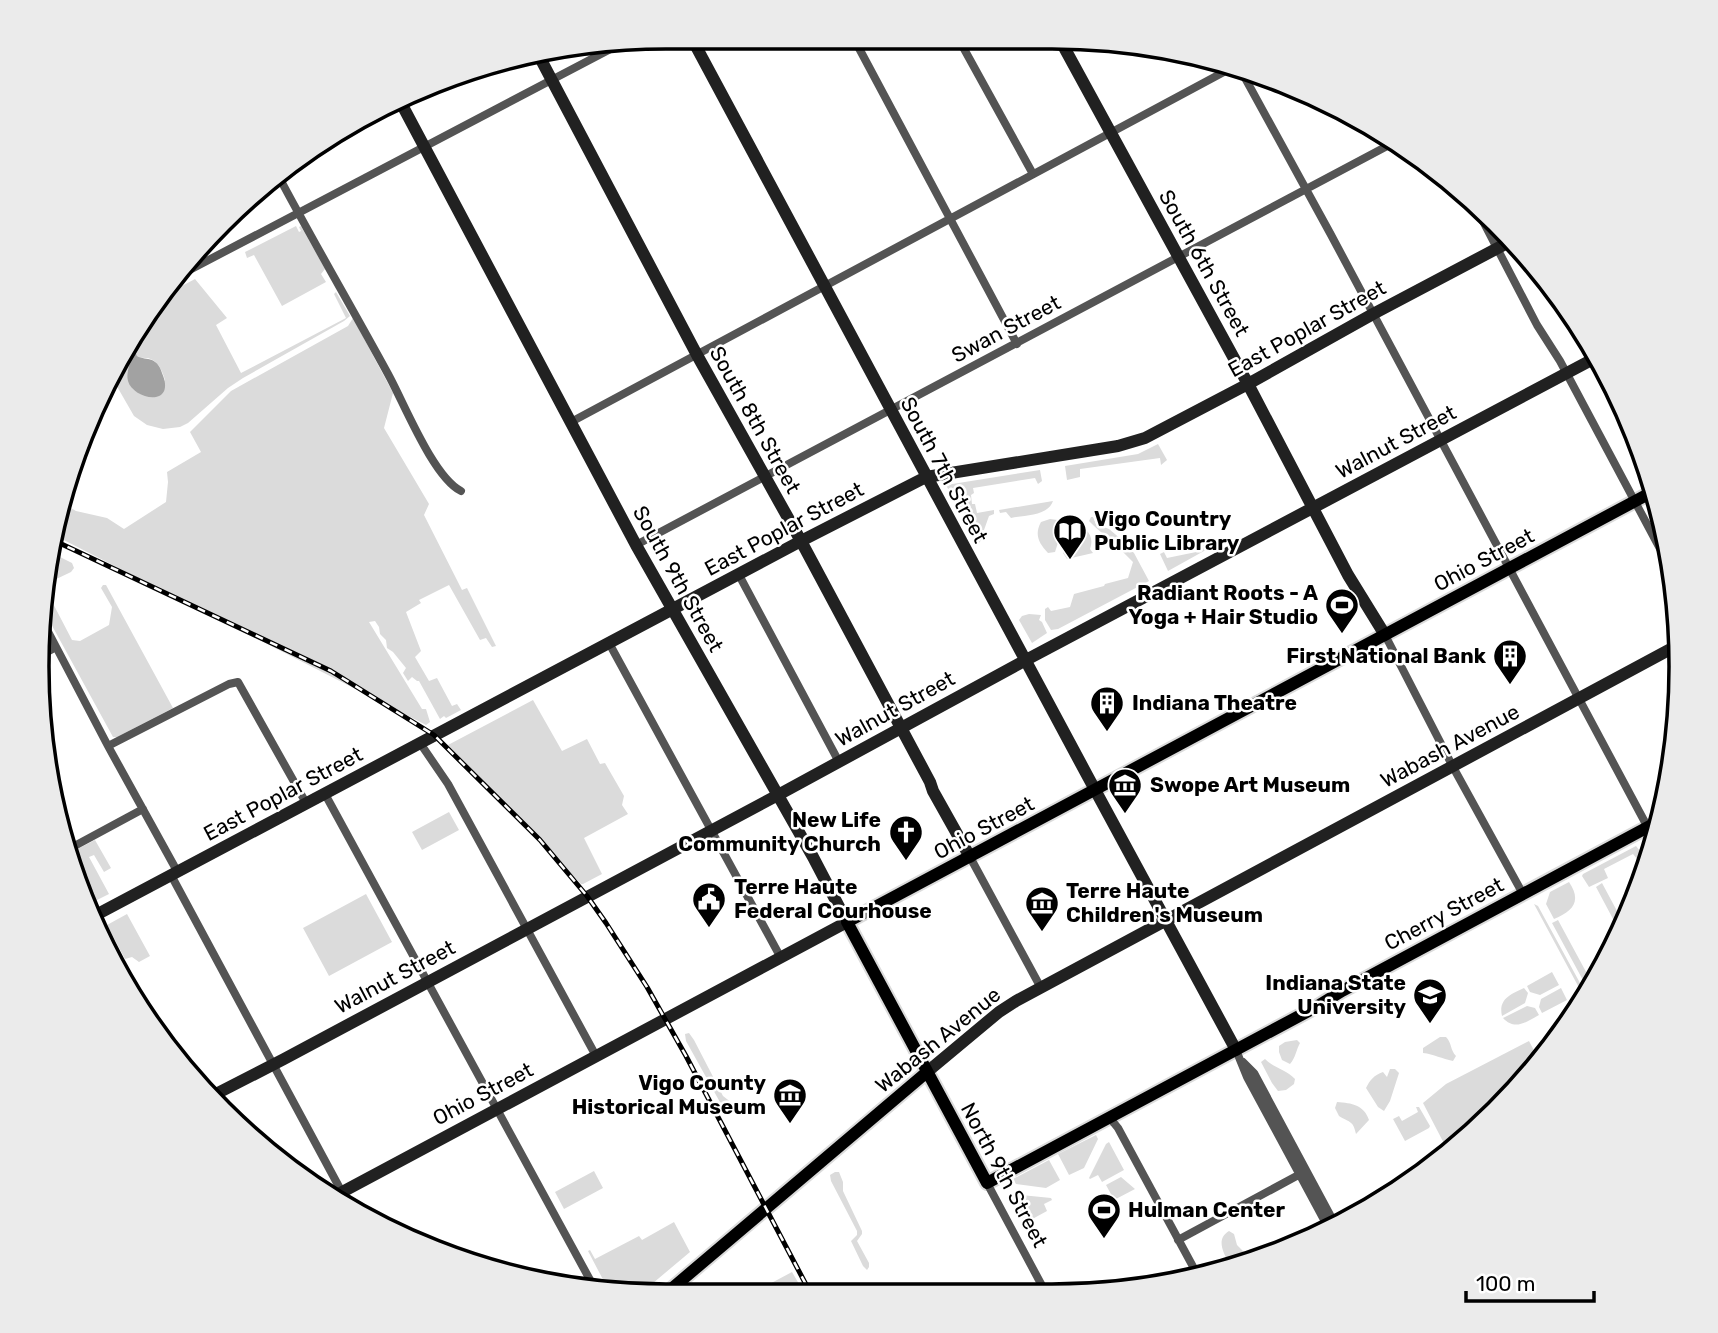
<svg xmlns="http://www.w3.org/2000/svg" width="1718" height="1333" font-family="Rubik,sans-serif">
<style>
.green{fill:#dbdbdb}
.water{fill:#a2a2a2}
.lines{fill:none;stroke-linecap:round;stroke-linejoin:round}
.primary-casing{stroke:#dbdbdb;stroke-width:16}
.street{stroke:#545454;stroke-width:8}
.secondary{stroke:#212121;stroke-width:12}
.primary{stroke:#000;stroke-width:12}
.rail-casing{stroke:#000;stroke-width:5}
.rail{stroke:#fff;stroke-width:2.5;stroke-dasharray:8;stroke-linecap:butt}
.labels{text-anchor:middle;stroke-width:5;stroke-linejoin:round;paint-order:stroke}
.street-label{font-size:21px;fill:#000;stroke:#fff}
.poi-label{font-size:21px;font-weight:bold;fill:#000;stroke:#fff;text-anchor:start}
.rim{fill:none;stroke:#000;stroke-width:3.5}
</style>
<rect width="100%" height="100%" fill="#fff"/>
<path class="green" d="M296,226L299,232L301,231L299,227L301,226L325,269L321,274L326,282L282,306L254,255L247,258L245,252Z
M195,279L227,318L216,325L241,373L346,318L334,294L336,292L350,316L344,321L243,378L228,388L188,423L180,427L163,429L147,425L134,416L111,376L119,358L128,357C131,365 128,367 128,374C128,389 137,394 150,396L165,380C162,371 159,361 148,358C144,358 141,358 137,356C133,349 139,342 135,334L165,295Z
M353,318L393,393L384,428L429,504L424,515L462,590L467,588L496,646L492,647L486,638L480,640L449,585L419,600L421,603L406,612L421,651L415,657L429,681L437,678L452,706L457,704L461,710L446,718L444,716L440,719L419,681H417L412,677L408,681L403,673L406,668L393,652L387,648L386,640L380,634L379,627L375,621L369,622L422,709H426L430,722L426,725L54,535L59,501L76,511L107,518L124,529L166,502L168,482L167,472L201,452L190,432L231,391L348,326Z
M1158,444L1167,460L1161,465L1160,458L1080,469V477L1067,480L1065,466L1138,454Z
M1040,470L1042,481L1038,484L1035,478L973,488L974,493L971,495L972,504H975L977,513L994,510V514L989,516L984,530L976,531L972,525L974,516H971C971,525 972,531 980,535L981,540L978,545L962,516L966,515V513H961L946,485Z
M1053,501C1048,516 1025,515 1011,518L1006,512L1000,513L999,510Z
M1091,517H1093L1096,524L1109,529L1122,540L1120,549L1124,543L1134,553L1149,581L1058,629L1051,630L1045,620V609L1048,607L1051,611L1070,607L1074,594L1104,586L1105,584L1128,578L1133,562L1121,550L1118,551C1111,545 1108,539 1102,533C1097,529 1093,525 1089,521Z
M1050,519L1065,521L1055,552L1048,553C1039,543 1034,535 1041,522Z
M1073,524C1086,527 1095,535 1090,549L1093,553L1067,559L1063,553Z
M1211,544L1213,546L1168,571L1160,554L1164,552L1167,558L1201,551V545Z
M52,553L72,563L74,568L71,572L48,583Z
M103,585H106L173,708L117,737H113L44,611L47,592L72,640L80,641L109,625L112,607L101,588Z
M1029,614L1041,615L1039,620L1042,622L1047,633L1032,643L1019,620L1022,616Z
M533,700L562,751L587,739L600,764L605,763L624,796L622,805L628,814L584,838L602,874L583,884H581L448,745Z
M449,812L459,830L422,850L412,832Z
M95,840L111,868L104,872L94,855L89,857L109,894L89,904L68,854Z
M1636,846L1640,851L1638,858L1637,859L1633,854L1604,869L1608,878L1589,887L1582,876L1583,874Z
M1569,882C1582,901 1573,911 1554,919L1546,904L1550,892Z
M1602,883L1624,924L1621,934L1596,887Z
M366,894L392,942L329,976L303,928Z
M1534,904L1538,906L1586,994L1584,997Z
M127,914L150,956L139,962L132,957L125,959L107,925Z
M1558,920L1591,981L1585,984L1552,923Z
M1552,972L1559,985L1540,995L1530,992L1527,986Z
M1524,988L1528,993L1525,1003L1502,1016C1498,999 1511,994 1524,988Z
M1561,988L1567,1000L1542,1013L1539,1007L1541,999Z
M1527,1006L1535,1008L1539,1015C1526,1022 1515,1031 1503,1018Z
M689,1033L694,1040L723,1096L732,1103L733,1105L728,1108L721,1104L686,1041L685,1034Z
M1440,1037H1446C1452,1043 1450,1050 1456,1056L1453,1061C1442,1059 1434,1054 1423,1053V1048Z
M1297,1040L1300,1043C1296,1050 1296,1057 1290,1064L1282,1060L1279,1052V1046L1285,1042Z
M1529,1041L1540,1062L1467,1140L1449,1153L1423,1103L1446,1084Z
M1265,1059C1274,1068 1287,1070 1295,1079L1294,1084L1286,1090L1278,1091L1272,1083L1261,1062Z
M1390,1069H1395L1399,1073L1390,1101L1384,1111L1378,1107L1366,1088C1370,1080 1374,1075 1383,1072L1387,1077Z
M1337,1102C1352,1103 1364,1105 1369,1120L1356,1134C1353,1120 1350,1123 1339,1116L1335,1108Z
M1416,1107H1419L1430,1126L1429,1128L1405,1141L1393,1119L1399,1116L1402,1121L1418,1112Z
M1096,1135L1098,1139L1084,1168L1069,1175L1058,1154Z
M1109,1142L1124,1170L1102,1182L1098,1175L1090,1179L1089,1178L1106,1144Z
M1049,1160L1060,1180L1046,1188L1016,1184L1013,1179Z
M594,1171L603,1188L564,1209L555,1192Z
M835,1172H839L843,1182V1191L862,1231V1234L857,1241L869,1263V1267L867,1270L863,1266L851,1241L857,1235V1231L831,1181L830,1175Z
M1121,1177L1135,1189L1114,1200V1196H1112L1106,1185Z
M1012,1194L1051,1198L1052,1200L1044,1204L1047,1211L1025,1223L1010,1195Z
M674,1222L690,1252L640,1294L609,1291L588,1251L590,1250L595,1259L639,1236L642,1240Z
M1229,1231L1234,1234L1237,1245L1244,1252C1241,1260 1237,1262 1228,1262C1223,1251 1216,1239 1229,1231Z
M792,1272L806,1296H747Z"/>
<path class="water" d="M135,334C139,342 133,349 137,356C142,359 147,358 152,360C158,363 160,367 162,373C177,408 133,400 128,381C126,373 130,367 129,359L128,357L119,358L121,352Z"/>
<g class="lines">
<g class="primary-casing">
<path id="primary" d="M1654,491L847,922L987,1183L1316,1007L1342,991L1661,820
M663,1296L927,1072"/>
</g>
<path class="street" d="M853,37L1017,344
M958,38L1033,174
M1239,67L1330,233L1655,841
M279,177C314,243 352,308 388,374C404,403 433,477 461,491
M1473,202L1537,325L1560,361L1673,573
M180,275L622,43
M571,422L1235,66
M636,545L1391,144
M739,575L839,762
M43,622L108,746L177,871
M1385,635L1453,767L1523,894
M609,643L781,958
M38,657L56,647
M420,743L448,784L596,1056
M108,746L229,684L238,682L306,803
M325,794L595,1289
M67,850L143,809
M970,857L1041,988
M171,875L351,1209
M1236,1050L1247,1077L1329,1229
M1243,1062L1254,1073L1336,1226
M1109,1117L1118,1128L1197,1274
M987,1183L1047,1295
M1178,1240L1304,1172"/>
<path class="secondary" d="M691,37L1087,775L1236,1050
M1059,38L1248,384L1348,575L1385,635
M538,54L697,355L801,541L930,782L933,791L970,857
M94,916L801,541L926,477L1118,446L1145,438L1248,384L1373,314L1513,240
M927,1072L999,1012L1016,1001L1678,645
M210,1097L284,1059L778,795L1026,660L1599,356
M331,1198L847,922L813,857L636,545L400,101"/>
<use href="#primary" class="primary"/>
<g class="rail-casing">
<path id="rail" d="M53,540L331,671L434,735L540,840L587,896L606,923L647,987L686,1056L812,1296"/>
</g>
<use href="#rail" class="rail"/>
</g>
<defs>
<g id="library-pin" transform="scale(1.75)"><path d="M0 17L-7.5 6A9.5 9.5 0 1 1 7.5 6Z" fill="#000" stroke="#fff"/><path d="M-6-4Q-3-5.5-.7-3.5V5Q-3 3-6 4ZM6-4Q3-5.5 .7-3.5V5Q3 3 6 4Z" fill="#fff"/></g>
<g id="stadium-pin" transform="scale(1.75)"><path d="M0 17L-7.5 6A9.5 9.5 0 1 1 7.5 6Z" fill="#000" stroke="#fff"/><path d="M0-5a6.5 5 0 1 0 0 10a6.5 5 0 1 0 0-10ZM-3.5-1.8h7v3.6h-7Z" fill="#fff"/></g>
<g id="building-pin" transform="scale(1.75)"><path d="M0 17L-7.5 6A9.5 9.5 0 1 1 7.5 6Z" fill="#000" stroke="#fff"/><path d="M-4-6H4V6H1V3H-1V6H-4ZM-2.5-4.3h1.7v1.8h-1.7ZM.8-4.3h1.7v1.8H.8ZM-2.5-1h1.7V.8h-1.7ZM.8-1h1.7V.8H.8Z" fill="#fff"/></g>
<g id="museum-pin" transform="scale(1.75)"><path d="M0 17L-7.5 6A9.5 9.5 0 1 1 7.5 6Z" fill="#000" stroke="#fff"/><path d="M0-6L6-3V-2H-6V-3ZM-5-1h2V3h-2ZM-1-1h2V3h-2ZM3-1h2V3H3ZM-6 4H6V6H-6Z" fill="#fff"/></g>
<g id="church-pin" transform="scale(1.75)"><path d="M0 17L-7.5 6A9.5 9.5 0 1 1 7.5 6Z" fill="#000" stroke="#fff"/><path d="M-1.2-6h2.4v3.5h3.3v2.4h-3.3V6h-2.4V-.1h-3.3v-2.4h3.3Z" fill="#fff"/></g>
<g id="civic-pin" transform="scale(1.75)"><path d="M0 17L-7.5 6A9.5 9.5 0 1 1 7.5 6Z" fill="#000" stroke="#fff"/><path d="M-.6-6.5H3V-4.5H.6V-3L4-1V1h2V6H-6V1h2V-1L-.6-3ZM-1.2 2.5V6h2.4V2.5Z" fill="#fff"/></g>
<g id="university-pin" transform="scale(1.75)"><path d="M0 17L-7.5 6A9.5 9.5 0 1 1 7.5 6Z" fill="#000" stroke="#fff"/><path d="M0-5L7-2L0 1L-7-2ZM-4 1L0 2.5L4 1V4Q0 6-4 4Z" fill="#fff"/></g>
</defs>
<g fill-rule="evenodd">
<use href="#library-pin" x="1070" y="531"/>
<use href="#stadium-pin" x="1342" y="605"/>
<use href="#building-pin" x="1510" y="656"/>
<use href="#building-pin" x="1107" y="703"/>
<use href="#museum-pin" x="1125" y="785"/>
<use href="#church-pin" x="906" y="832"/>
<use href="#civic-pin" x="709" y="899"/>
<use href="#museum-pin" x="1042" y="903"/>
<use href="#university-pin" x="1430" y="995"/>
<use href="#museum-pin" x="790" y="1095"/>
<use href="#stadium-pin" x="1104" y="1210"/>
</g>
<g class="labels">
<g class="street-label">
<text transform="translate(1204 263) rotate(61)" y="7">South 6th Street</text>
<text transform="translate(1006 329) rotate(-28)" y="7">Swan Street</text>
<text transform="translate(1307 329) rotate(-29)" y="7">East Poplar Street</text>
<text transform="translate(755 420) rotate(61)" y="7">South 8th Street</text>
<text transform="translate(1396 442) rotate(-28)" y="7">Walnut Street</text>
<text transform="translate(944 470) rotate(62)" y="7">South 7th Street</text>
<text transform="translate(784 529) rotate(-28)" y="7">East Poplar Street</text>
<text transform="translate(1484 560) rotate(-28)" y="7">Ohio Street</text>
<text transform="translate(678 579) rotate(61)" y="7">South 9th Street</text>
<text transform="translate(895 709) rotate(-29)" y="7">Walnut Street</text>
<text transform="translate(1450 746) rotate(-28)" y="7">Wabash Avenue</text>
<text transform="translate(283 794) rotate(-28)" y="7">East Poplar Street</text>
<text transform="translate(984 828) rotate(-28)" y="7">Ohio Street</text>
<text transform="translate(1444 914) rotate(-28)" y="7">Cherry Street</text>
<text transform="translate(395 977) rotate(-28)" y="7">Walnut Street</text>
<text transform="translate(938 1040) rotate(-39)" y="7">Wabash Avenue</text>
<text transform="translate(483 1094) rotate(-28)" y="7">Ohio Street</text>
<text transform="translate(1004 1175) rotate(62)" y="7">North 9th Street</text>
</g>
<g class="poi-label">
<text x="1094" y="526">Vigo Country<tspan x="1094" dy="24">Public Library</tspan></text>
<text x="1318" y="600" text-anchor="end">Radiant Roots - A<tspan x="1318" dy="24">Yoga + Hair Studio</tspan></text>
<text x="1486" y="663" text-anchor="end">First National Bank</text>
<text x="1132" y="710">Indiana Theatre</text>
<text x="1150" y="792">Swope Art Museum</text>
<text x="881" y="827" text-anchor="end">New Life<tspan x="881" dy="24">Community Church</tspan></text>
<text x="734" y="894">Terre Haute<tspan x="734" dy="24">Federal Courhouse</tspan></text>
<text x="1066" y="898">Terre Haute<tspan x="1066" dy="24">Children's Museum</tspan></text>
<text x="1406" y="990" text-anchor="end">Indiana State<tspan x="1406" dy="24">University</tspan></text>
<text x="766" y="1090" text-anchor="end">Vigo County<tspan x="766" dy="24">Historical Museum</tspan></text>
<text x="1128" y="1217">Hulman Center</text>
</g>
</g>
<path d="M0 0H1718V1333H0ZM666 49H1052A617 617 0 0 1 1669 666V667A617 617 0 0 1 1052 1284H666A617 617 0 0 1 49 667V666A617 617 0 0 1 666 49Z" fill="#ebebeb" fill-rule="evenodd"/>
<path class="rim" d="M666 49H1052A617 617 0 0 1 1669 666V667A617 617 0 0 1 1052 1284H666A617 617 0 0 1 49 667V666A617 617 0 0 1 666 49Z"/>
<path d="M1466 1291v10h128v-10" fill="none" stroke="#000000" stroke-width="3.5"/>
<text x="1476" y="1291" font-size="21" fill="#000000" stroke="#ffffff" stroke-width="5" paint-order="stroke">100 m</text>
</svg>
